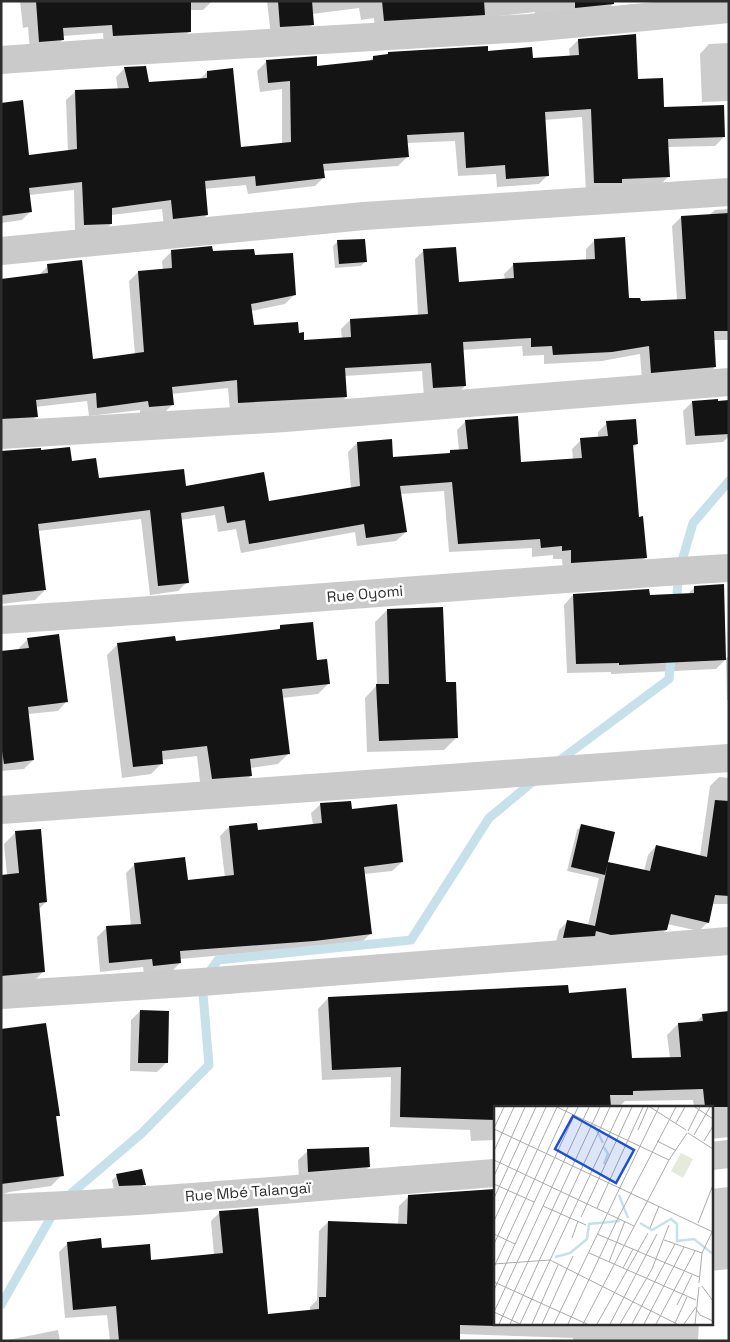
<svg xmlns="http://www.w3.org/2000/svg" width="730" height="1342" font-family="'Space Grotesk',sans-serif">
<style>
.shadow{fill:#0003}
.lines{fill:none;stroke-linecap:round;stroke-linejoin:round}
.stream{stroke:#c7e1ea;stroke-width:9}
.building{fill:#141414}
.minor{stroke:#cacaca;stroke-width:28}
.labels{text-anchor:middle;stroke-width:5;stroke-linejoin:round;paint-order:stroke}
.street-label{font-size:15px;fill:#2d2d2d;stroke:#fff}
.inset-river{fill:none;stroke:#c7e1ea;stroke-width:2.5}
.inset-road{fill:none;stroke:#ababab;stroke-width:1}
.view{fill:#1d4ed8;fill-opacity:0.15;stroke:#1d4ed8;stroke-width:2.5}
.inset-edge{fill:none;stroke:#2d2d2d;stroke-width:2.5}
</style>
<rect width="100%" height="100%" fill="#fff"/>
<path class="shadow" d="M20,1H212L203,10H189L190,31L180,41L104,45L103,33L63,36V39L54,49L30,50L28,27L23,28Z
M267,1H612L613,4L603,13L535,15V12L375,30L374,18L361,20L359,8L312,14L313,24L303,34L271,36Z
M578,40L637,80L663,109L724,137L715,146L667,147L669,176L660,185L586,192L582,117L544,120L548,175L539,184L497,187L496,174L458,176L455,141L407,143V157L398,166L323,171L324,177L315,186L248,194L246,185L204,189L207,215L198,224L164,227L162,209L111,215V224L102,233H75L74,190L29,195L31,211L22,220L1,223V104L27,156L68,152L66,100L76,91L118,90L116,77L125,68L148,83L200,79L207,72L240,148L282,144V89L260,92L257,71L266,62L315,67L369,61L374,57L385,56L388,53H487L531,59L570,57L569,49Z
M729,43V101L702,102L700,54L709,44Z
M729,209V340H713L715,367L706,376L642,381L640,354L602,361L544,364V355L523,356L522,346L462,350L465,386L456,395L424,397L422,371L345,376L346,397L337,406L230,411L228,388L171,394L172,405L163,414L140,416V410L89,416L87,401L35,407L36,417L27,426L1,427V280L39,275L48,266L92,360L135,355L129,281L138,272L163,270L162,261L171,252L211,253L253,257L295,294L285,304L251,311L253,326L298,334L303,341L342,339L341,329L350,320L418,316L415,259L424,250L457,283L505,280L504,274L513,265L586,261V249L595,240L628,300L640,302L677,300L672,226L681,217L709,215L715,210Z
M338,241L365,262L361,266L335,268L333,246Z
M729,401V436L723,442L686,445L683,411L692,402Z
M466,421L519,463L573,459L572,449L581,440L598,438V432L607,423L637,444L632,449L638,518L646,557L637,566L563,571L562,559H553V555L532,557V548L449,552L444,491L400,494L406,532L396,541L357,546L355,532L241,553L236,529L218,532L215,515L180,520L187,582L178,591L150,595L141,519L38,531L44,591L35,600L1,604V452L40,451L71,462L97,480L185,487L268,503L351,489L348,452L357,443L392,458L447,454L450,452L459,451L457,430Z
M695,587L725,659L729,656V700H727L726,659L716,669L611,674V672L567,673L564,605L573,595H687Z
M387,610L444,683L456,738L444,750L367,752L365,698L377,685L375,622Z
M281,627L316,662L329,683L318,694L282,698L289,753L278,764L250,768L251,776L240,787L201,790L197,756L162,760V763L151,774L122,778L107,655L118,644L175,643L276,631Z
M28,639L66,702L58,711L28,714L33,760L24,769L1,771V653L19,651V648Z
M719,777L729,778V904H712L708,922L699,931L667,924L666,930L657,939L555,946L559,930L568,921L588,925L599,878L567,871L577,830L582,825L606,866L609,863L644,871L648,855L656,846L700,856L710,786Z
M321,804L351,810L402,862L392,871L364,874L370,934L361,943L180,959V963L171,972L144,974L143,967L100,972L97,937L106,928L131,926L126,873L135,864L187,882L225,878L220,836L229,827L257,831L313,825L311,813Z
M16,832L46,902L38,910L44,971L32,983L1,986V876L7,875L4,844Z
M567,995L631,1059L670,1058L667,1035L678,1024L695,1023L703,1015L729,1012V1137L711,1139V1107H694L693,1100L625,1101L621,1105L495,1107V1140L471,1141L470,1130L390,1127L391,1077L322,1080L318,1009L328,998Z
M140,1011L166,1063L157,1072L130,1071L131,1020Z
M1,1031L58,1115L55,1119L62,1175L51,1186L9,1192L1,1195Z
M308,1151L369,1167L360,1176L299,1181L298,1160Z
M117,1176L144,1184L140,1189L114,1190L112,1180Z
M729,1187V1269L711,1271V1189Z
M495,1190V1323H699L698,1341H573V1338L459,1334V1341H110L107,1315L65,1318L59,1252L68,1243L150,1262L214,1255L211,1221L220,1212L267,1315L310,1311V1307L317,1300L319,1231L328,1222L398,1225L399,1206L408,1197Z
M58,1330L60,1341H3Z"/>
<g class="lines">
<path class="stream" d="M676,605L679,571L693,523L729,481
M556,763L669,679L672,650
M67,1197L142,1133L209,1065L202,982L218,960L411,940L489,818L536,779
M1,1305L55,1210"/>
</g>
<path class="building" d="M36,1H191V32L113,36L112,25L63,28L64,40L39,42Z
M278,1H312L314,25L280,27Z
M382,1H484L485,15L384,21Z
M575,1H614V4L575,8Z
M636,34L638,79L663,78L664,107L724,105L725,137L668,139L670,177L622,179V183H594L591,109L545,112L549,176L506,179L505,165L466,168L464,132L407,135L409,157L323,164L325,178L256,186L255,176L205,181L208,215L173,219L171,200L112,208V224L84,225L82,182L29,188L32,212L1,216V103L23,100L29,155L77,149L75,90L129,88L124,67L146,66L149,82L207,78V71L233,68L241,147L291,142L290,81L268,83L266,60L317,56V66L373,60V56L388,54V52L488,46V51L532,47L533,58L579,55L578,39Z
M729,213V331H714L716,367L651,373L649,346L612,352L553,355L552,346L531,347V338L463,342L466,386L433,388L431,363L345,368L347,397L238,403L237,380L172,387L174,405L149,407L148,401L97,408L96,393L36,400L38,417L1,419V279L48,273L47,264L82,260L93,359L144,352L138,271L172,268L171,250L212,246L213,251L254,249L255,255L293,253L296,295L251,304L254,325L298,322L299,333L304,332V340L351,337L350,319L428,314L423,249L456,247L459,282L514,278L513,263L595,259L594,239L625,237L629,298H640L641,301L686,299L681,216Z
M365,239L367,262L339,264L337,240Z
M718,399V401L729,400V434L695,436L692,401Z
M518,416L521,462L582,458L580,438L608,436L606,421L636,419L638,444L633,445L639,517L643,516L647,558L571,563V550L562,551V546L541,548L540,539L458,544L452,482L400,486L407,532L366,538L364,524L249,544L245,520L227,523L224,506L181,513L189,583L158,586L150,510L38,524L46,590L1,595V451L41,448V450L70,447L72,461L96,458L99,478L184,469L186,486L264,472L269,501L360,486L357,442L392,439L393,457L450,453V450L468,449L465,420Z
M724,584L726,660L619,665V663L576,664L573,594L649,589L650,595L694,593V586Z
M443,607L446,682H456L458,738L379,741L376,684H389L387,609Z
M313,622L317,660L327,659L330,684L282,689L290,754L250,759L252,776L212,779L207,746L162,751L163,764L133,767L117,643L175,636L176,641L280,629V625Z
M59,634L68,702L28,707L34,760L4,764L1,744V651L29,648L27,638Z
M715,800L729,801V896L715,895L709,923L671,914L667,930L611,935L596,931L595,936L563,938L567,920L595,926L608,862L650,871L656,845L707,857Z
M351,801L352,809L397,804L403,862L364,867L372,934L314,941L180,951L181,963L153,966L152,959L109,963L106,926L141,924L134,863L185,857L188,880L234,875L229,826L257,823L258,830L322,823L320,803Z
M581,824L615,832L605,875L571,867Z
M41,829L47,902L39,903L45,972L1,976V875L19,873L15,831Z
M568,985L569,993L626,988L632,1058L681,1057L678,1023L703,1021L702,1014L729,1011V1107H705L703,1089L633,1091V1095H610L611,1107H495V1120L400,1117L401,1067L332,1070L328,997Z
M140,1010L169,1011L168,1063H138Z
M46,1023L60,1116H56L64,1176L1,1184V1029Z
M369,1147L370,1167L308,1172L307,1149Z
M142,1169L146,1185L119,1186L116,1174Z
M495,1189V1326L460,1325V1341H119L116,1306L73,1310L67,1242L101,1238L102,1248L150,1244L151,1260L223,1253L219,1211L258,1208L268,1314L319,1309V1297H326L328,1221L407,1224L408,1195Z"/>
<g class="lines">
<path class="minor" d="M1,60L113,52L529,28L729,9
M1,251L364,216L729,192
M1,435L285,418L729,382
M1,620C244,605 486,583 729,568
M1,810L729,758
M1,995L202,982L729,941
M711,1156L729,1154
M1,1208C166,1202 331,1185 495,1173"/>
</g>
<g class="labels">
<g class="street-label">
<text transform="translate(365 594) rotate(-5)" y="5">Rue Oyomi</text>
<text transform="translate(248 1192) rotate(-4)" y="5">Rue Mbé Talangaï</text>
</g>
</g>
<g transform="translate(494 1106)">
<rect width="219" height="219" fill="#fff"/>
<path d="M187,47L199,53L189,72L177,65Z" fill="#e5eadb"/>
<path class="inset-river" d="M100,19L109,37M110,58L114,48L110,41M125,89L134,112M146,117L158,124L177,113L183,118V135L200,133L219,148M61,151L76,147L93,133L95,118L126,115"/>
<path class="inset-road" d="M63,1L175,54M156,1L192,24M201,1L219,13M182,17L191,1M0,22L10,1M0,23L219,126M144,24L154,1M194,25L206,1M194,27L219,43M200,29L216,1M163,35L181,44M210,35L219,20M0,45L20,1M0,54L140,120M0,70L31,1M0,78L40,96M0,92L42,1M49,100L92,119M103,102L149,1M87,111L138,1M0,115L52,1M204,117L219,79M156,122L165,100M0,128L21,138M103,128L205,171M78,132L84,115M170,134L208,147M0,138L63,1M95,147L202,194M115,156L131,115M0,158L56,154L183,218M0,161L74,1M129,162L139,143M0,176L93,218M205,177L208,147L219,124M208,180L219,195M0,184L84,1M183,199L198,169M202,203L206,209L219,215M0,206L95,1M0,206L26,218M181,217L193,191M5,218L106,1M16,218L116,1M26,218L128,1M38,218L64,159M48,218L79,150M60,218L165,1M74,218L124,112L182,1M89,218L175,54L193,27M103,218L154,127M116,218L163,128M126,218L158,163L175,119M138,218L181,138M150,218L190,141M162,218L201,145M190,218L202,201M201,218L205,181"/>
<path class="view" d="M79,10L140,44L122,77L61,43Z"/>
<rect width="219" height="219" class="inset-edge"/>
</g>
<rect width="730" height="1342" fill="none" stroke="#2d2d2d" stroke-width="5"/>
</svg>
